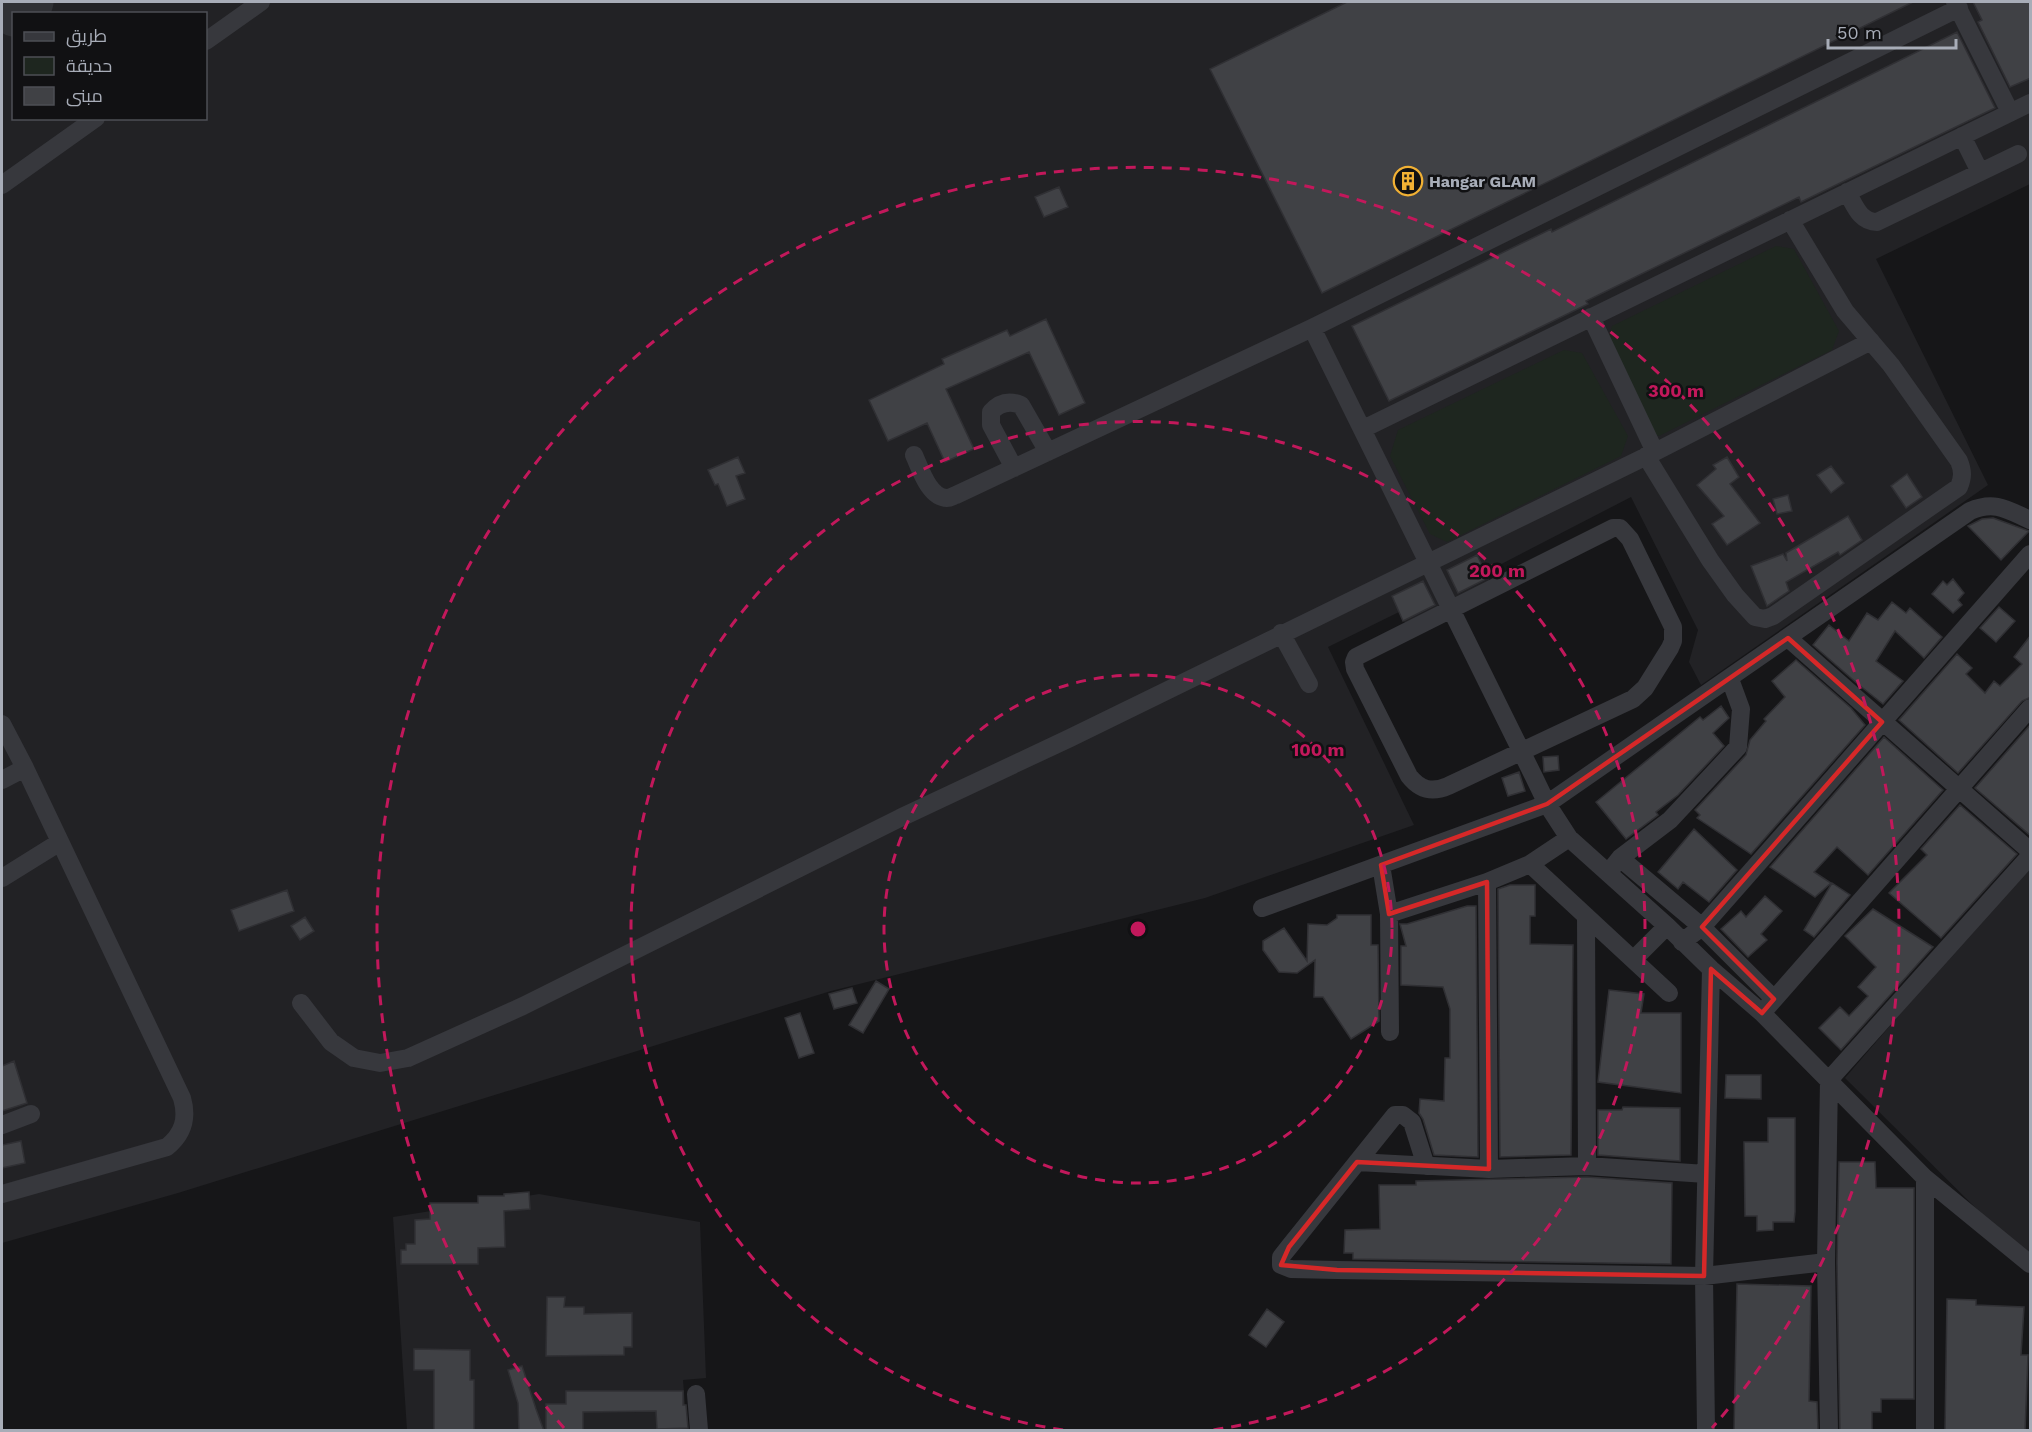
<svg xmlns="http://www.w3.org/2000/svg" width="2032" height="1432" font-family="'Work Sans',Cairo,sans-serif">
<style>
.built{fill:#222225;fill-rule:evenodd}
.green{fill:#1e261f}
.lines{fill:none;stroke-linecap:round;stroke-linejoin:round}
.taxiway{stroke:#303135;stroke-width:45}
.building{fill:#404145;stroke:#303034;stroke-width:1.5}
.minor{stroke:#37383d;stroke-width:18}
.marked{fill:none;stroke:#d62828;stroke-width:4.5;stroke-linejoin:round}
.ring{fill:none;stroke:#c2185b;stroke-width:3;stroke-dasharray:10 8}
.labels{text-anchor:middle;stroke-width:5;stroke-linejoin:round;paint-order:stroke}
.poi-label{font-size:16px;font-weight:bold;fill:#a8adb8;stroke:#111113;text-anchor:start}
.centre{fill:#c2185b;stroke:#111113;stroke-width:3}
.ring-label{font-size:18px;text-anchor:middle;font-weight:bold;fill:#c2185b;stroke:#111113;stroke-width:5;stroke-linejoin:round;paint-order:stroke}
</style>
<rect width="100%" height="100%" fill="#161618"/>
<path class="built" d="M2,2H2030V184L1876,259L1988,485L1701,685L1689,662L1698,630L1631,497L1486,572L1490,582L1405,623L1399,612L1328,647L1414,825L1205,898L831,991L178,1193L2,1243ZM14,14H206V118H14Z
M2030,863V1258L2013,1245L1845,1078Z
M539,1194L700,1222L706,1378L683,1380L687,1430H407L393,1217Z"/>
<path class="green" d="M1776,246L1794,249L1839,331L1832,350L1659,436L1643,428L1604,350L1612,326Z
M1564,350L1582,353L1628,436L1621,456L1447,542L1430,534L1390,456L1398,430Z"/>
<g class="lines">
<path class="taxiway" d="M14,14L31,2"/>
</g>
<path class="building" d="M1347,2H1913L1322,293L1210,69Z
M1973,2H2031V78L2010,87L1978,22L1982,20Z
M1957,32L1995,108L1801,202L1799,197L1586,301L1588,304L1389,401L1352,326L1551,229L1552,232Z
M1059,187L1068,207L1044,217L1035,197Z
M1046,319L1085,403L1059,415L1029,352L946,389L974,449L945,462L927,423L888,441L869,400L944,364L942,359L1007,330L1010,336Z
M738,457L745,473L736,476L745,499L727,506L718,484L715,485L708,470Z
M1727,457L1739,477L1730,484L1760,523L1727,545L1712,524L1724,516L1697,485L1716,469L1713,465Z
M1831,466L1844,483L1831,493L1817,475Z
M1907,474L1922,497L1906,508L1891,486Z
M1788,495L1792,511L1777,514L1773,499Z
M1848,516L1862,540L1840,555L1838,552L1786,582L1789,591L1767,606L1751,566L1783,554L1787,561L1786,553Z
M1993,518L2029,531L2001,560L1968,526L1982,519Z
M1477,555L1488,578L1458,593L1447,570Z
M1953,579L1964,593L1958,600L1962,605L1953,613L1932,594L1943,581L1947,585Z
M1423,581L1435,605L1403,621L1392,596Z
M1892,602L1906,613L1910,608L1942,637L1924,658L1895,631L1876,661L1903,681L1883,704L1859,685L1813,645L1829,625L1849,641L1867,613L1878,620Z
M1999,607L2015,621L1996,642L1980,628Z
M2031,635V697L2022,701L1958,773L1899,720L1957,654L1972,668L1966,674L1985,693L1994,681L2000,686L2022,664L2014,657Z
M1796,660L1851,708L1865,725L1751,854L1697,818L1700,815L1695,810L1746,755L1750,740L1766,721L1764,719L1785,697L1772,681Z
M1721,706L1729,718L1713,733L1724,746L1678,795L1656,812L1658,815L1626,839L1596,802L1700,717L1703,720Z
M2031,724V836L1975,788Z
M1884,737L1943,790L1868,875L1837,847L1814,872L1831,883L1815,897L1770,867Z
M1558,756L1559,770L1544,772L1543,757Z
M1519,772L1525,791L1508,796L1502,778Z
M1960,805L2017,854L1941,938L1889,893L1927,855L1921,849Z
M1694,829L1737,870L1709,902L1683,882L1678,889L1658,872Z
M1832,883L1850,895L1814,937L1804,930Z
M1510,885H1535V916H1530V944L1573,945L1571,1155L1500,1157L1498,889Z
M287,890L294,911L239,931L231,910Z
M1765,896L1782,911L1761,934L1767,940L1748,957L1721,929L1741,911L1746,917Z
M1467,906H1476L1478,1157L1434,1155L1423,1119L1419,1113L1420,1099L1444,1101L1445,1058H1450V1009L1443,987L1401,985V946H1406L1400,924H1407Z
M1873,909L1933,947L1841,1050L1819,1028L1840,1007L1849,1016L1868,996L1858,987L1876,967L1845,936Z
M1337,915H1371V945H1378L1379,1021L1351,1039L1323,997H1314L1315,960L1297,973L1279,972L1263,950V941L1284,928L1307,961L1308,924L1327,925L1337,918Z
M305,917L314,931L300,940L291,926Z
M876,981L889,989L863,1033L849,1025Z
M852,988L857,1003L834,1009L829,994Z
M1609,990L1644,994L1641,1013H1681V1093L1598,1082Z
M800,1013L814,1053L799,1058L785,1018Z
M14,1061L27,1103L2,1111V1066Z
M1726,1075H1761V1099L1725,1098Z
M1623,1107L1680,1108V1161L1598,1155V1110H1622Z
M1768,1118H1795V1212L1794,1222H1773V1230L1757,1231V1216H1745L1744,1142H1768Z
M21,1141L25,1163L2,1168V1145Z
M1839,1162H1875L1876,1188H1914V1399H1881V1412H1872V1431H1840L1837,1262Z
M1587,1177L1672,1183L1671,1264L1353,1259V1253H1344L1345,1230L1380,1229L1379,1185H1416V1181Z
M529,1192L530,1209L504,1211L505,1247L478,1248V1264H401V1250H406V1244H415V1220L430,1219V1203H478V1196H504V1194Z
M1737,1284L1811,1286L1809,1401L1817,1402L1818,1431H1734Z
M547,1297H565L564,1307H584V1314L632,1313V1347H624V1355L546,1356Z
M1947,1299L1976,1300V1305L2024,1307L2021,1355H2028L2025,1431H1945Z
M1267,1309L1284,1322L1266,1347L1249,1335Z
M414,1349L470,1350V1380H474V1431H434V1370H414Z
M522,1366L536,1409L544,1431H519L518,1403L508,1370Z
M566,1391H683V1405H686L688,1428L657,1429L656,1411L583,1412V1431H546V1404H566Z"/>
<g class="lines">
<path class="minor" d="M1955,2L2010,112
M206,41L261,2
M1962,136L1980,172
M2,185L96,118
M1847,192C1855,206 1860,222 1877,222L2018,154
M1591,317L1655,452
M1312,328L1534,777L1547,804L1569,838L1667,926L1711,969L1762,1013L1925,1178L2030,1264
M1363,429L2030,103
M914,455C920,468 929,498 947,498C950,498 953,496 956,495L1312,328L1959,8
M1646,456L1710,560L1735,595L1755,617L1765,619L1773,616L1959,487C1963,477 1963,471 1959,461L1891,365L1845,311L1790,220
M1014,468L991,425V412C999,403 1009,400 1021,405L1048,452
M1613,528H1620L1630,539L1673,627V641L1670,648L1645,688L1633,699L1448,786C1432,793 1420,790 1409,776L1355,669L1354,662L1356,657Z
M1281,633L1309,684
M1788,638L2030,851
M2,724L25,768L182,1098C188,1119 183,1134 167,1147L2,1194
M2,780L25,768
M1620,858L1702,927L1774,999
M1530,864L1669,993
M1381,865L1389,914L1390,1032
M1608,873L1620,858L1670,820L1738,747L1741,709L1730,679
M2,878L60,842
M1487,882L1489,1169
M1262,908L1547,804L1970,511C1995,500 2008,510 2030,520
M1389,914L1487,882L1530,864L1569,838
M1586,916L1587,1166
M1682,942L1702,927L2030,554
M1634,959L1667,926
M301,1003L331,1042L354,1058L380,1063L408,1058L523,1006L900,818L1070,738L1655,452L1871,341
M1762,1013L2030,708
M2,1125L31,1114
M1357,1162L1489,1169L1587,1166L1706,1174
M1426,1166L1412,1122L1403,1115H1395L1289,1247L1281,1257V1265L1291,1269L1337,1270L1704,1276L1826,1262
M1925,1178V1430
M696,1394L699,1430
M1706,1430L1704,1276L1711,969
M1829,1430L1826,1262L1829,1080L2030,856"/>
</g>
<path class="marked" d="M1788,638L1882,722L1702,927L1774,999L1762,1013L1711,969L1704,1276L1337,1270L1281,1265L1289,1247L1357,1162L1489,1169L1487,882L1389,914L1381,865L1547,804Z"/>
<g class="ring">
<circle cx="1138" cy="929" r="254"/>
<path d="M1063 1430A507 507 0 1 1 1213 1430"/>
<path d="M564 1428A761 761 0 1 1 1712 1428"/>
</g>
<defs>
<g id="building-ring" transform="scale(1.5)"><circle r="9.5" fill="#111113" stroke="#f2b134" stroke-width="1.5"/><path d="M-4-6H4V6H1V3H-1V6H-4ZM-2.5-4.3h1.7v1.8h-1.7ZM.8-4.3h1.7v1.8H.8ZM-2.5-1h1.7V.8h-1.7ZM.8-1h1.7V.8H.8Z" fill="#f2b134"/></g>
</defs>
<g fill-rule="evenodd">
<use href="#building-ring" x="1408" y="181"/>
</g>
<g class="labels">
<g class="poi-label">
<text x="1429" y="187">Hangar GLAM</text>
</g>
</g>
<circle cx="1138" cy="929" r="9" class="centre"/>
<g class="ring-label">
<text x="1676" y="397">300 m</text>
<text x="1497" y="577">200 m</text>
<text x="1318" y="756">100 m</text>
</g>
<rect width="2032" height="1432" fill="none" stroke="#a8adb8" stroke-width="6"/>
<rect x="12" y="12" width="195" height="108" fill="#111113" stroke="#4d4f55" stroke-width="1.5"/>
<rect x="24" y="32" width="30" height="9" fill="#37383d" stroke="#4d4f55" stroke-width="1.5"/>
<text x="66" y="42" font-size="18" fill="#a8adb8">طريق</text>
<rect x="24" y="57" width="30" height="18" fill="#1e261f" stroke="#4d4f55" stroke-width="1.5"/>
<text x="66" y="72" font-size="18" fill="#a8adb8">حديقة</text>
<rect x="24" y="87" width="30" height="18" fill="#404145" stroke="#4d4f55" stroke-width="1.5"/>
<text x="66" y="102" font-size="18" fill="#a8adb8">مبنى</text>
<path d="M1828 39v9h128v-9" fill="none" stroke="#a8adb8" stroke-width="3"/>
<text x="1837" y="39" font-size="18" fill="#a8adb8" stroke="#111113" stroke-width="4.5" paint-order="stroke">50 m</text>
</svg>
